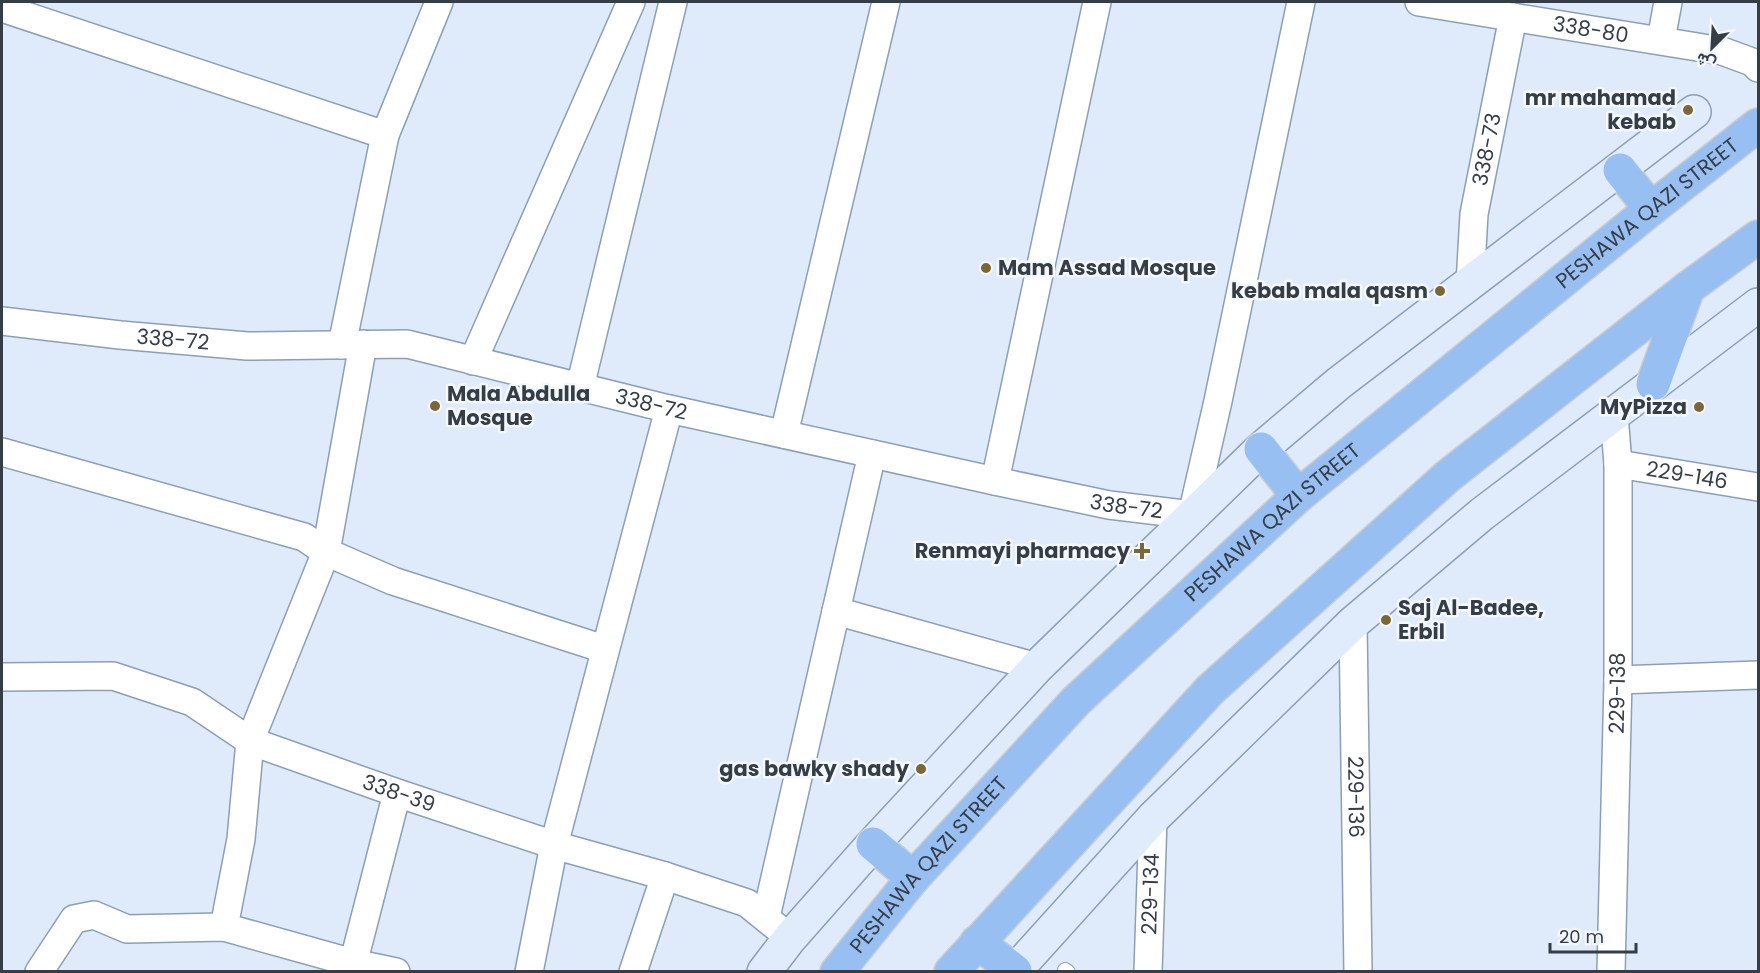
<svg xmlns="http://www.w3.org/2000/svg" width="1760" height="973" font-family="Poppins,Vazirmatn,sans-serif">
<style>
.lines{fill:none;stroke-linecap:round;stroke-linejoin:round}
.lane-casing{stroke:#8c9fb6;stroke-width:16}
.street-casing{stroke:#8c9fb6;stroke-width:30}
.secondary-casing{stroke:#8c9fb6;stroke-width:36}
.highway-casing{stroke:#cacdcf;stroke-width:36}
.lane{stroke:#fff;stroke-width:14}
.street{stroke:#fff;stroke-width:27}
.secondary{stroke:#e0ecfb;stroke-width:33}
.highway{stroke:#98bff1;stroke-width:33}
.poi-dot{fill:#7a6736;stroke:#f4f8fd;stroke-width:2}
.labels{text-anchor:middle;stroke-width:5;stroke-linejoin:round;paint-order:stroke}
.street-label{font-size:21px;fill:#353d47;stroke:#f4f8fd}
.poi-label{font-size:21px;font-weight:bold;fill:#353d47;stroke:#f4f8fd;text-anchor:end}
</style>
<rect width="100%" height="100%" fill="#dfebfb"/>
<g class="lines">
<g class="lane-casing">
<path id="lane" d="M1065,970L1068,972"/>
</g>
<g class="street-casing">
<g id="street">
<path id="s1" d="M1419,2L1722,51L1752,62L1758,68"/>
<path d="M2,8L385,135"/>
<path d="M1661,40L1668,2"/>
<path id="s2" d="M1470,284L1474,214L1513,17"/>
<path id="s3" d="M2,321L120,335L247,346L407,344L669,409L995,481L1109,505L1192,515L1218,401L1301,2"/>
<path d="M342,345L385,135L439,2"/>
<path d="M473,361L631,2"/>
<path d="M580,387L673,2"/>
<path d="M784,434L886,2"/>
<path d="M2,452L304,537L326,552L393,581L604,649"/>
<path id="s4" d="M1618,464L1758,487"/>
<path d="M995,481L1097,2"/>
<path d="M836,611L1037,667"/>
<path id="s5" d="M1353,623L1358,972"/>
<path id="s6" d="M2,677L113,676L192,702L250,741L397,793L554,845L665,876L747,903L790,938"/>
<path d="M1618,680L1758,675"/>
<path d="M766,917L872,454"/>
<path d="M224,927L241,839L250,741L326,552L363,344"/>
<path d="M39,972L74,919L94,915L127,929L224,927L353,963L396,972"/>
<path d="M351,972L397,793"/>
<path d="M529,972L554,845L669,409"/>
<path d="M633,972L665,876"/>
<path id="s7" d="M1148,972L1153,818"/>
<path id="s8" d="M1611,972L1618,680V464L1614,415"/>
</g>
</g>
<g class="secondary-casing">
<path id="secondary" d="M764,972L790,938L873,844L1037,667L1261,449L1339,383L1694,112
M1014,972L1153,818L1353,623L1482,514L1758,305"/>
</g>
<g class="highway-casing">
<g id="highway">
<path d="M1620,170L1651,209"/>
<path d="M1653,384L1688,288"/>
<path d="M1261,449L1298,496"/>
<path d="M873,844L913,878"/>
<path d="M977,942L1015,971"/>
<path id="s9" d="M837,972L913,878L1076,701L1298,496L1651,209L1758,125"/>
<path d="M951,972L1210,690L1448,476L1688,288L1758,237"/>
</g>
</g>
<use href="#lane" class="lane"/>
<use href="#street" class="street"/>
<use href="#secondary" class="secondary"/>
<use href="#highway" class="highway"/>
</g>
<g class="poi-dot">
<circle cx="1688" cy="110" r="6"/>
<circle cx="986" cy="268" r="6"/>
<circle cx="1440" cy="291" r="6"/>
<circle cx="435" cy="406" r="6"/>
<circle cx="1699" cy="407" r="6"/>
<path d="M1139 542h6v6h6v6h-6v6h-6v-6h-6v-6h6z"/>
<circle cx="1386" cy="620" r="6"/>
<circle cx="921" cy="769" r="6"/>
</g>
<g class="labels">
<g class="street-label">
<text dy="7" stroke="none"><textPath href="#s1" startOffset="174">338-80</textPath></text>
<text dy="7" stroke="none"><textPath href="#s2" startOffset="136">338-73</textPath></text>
<text dy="7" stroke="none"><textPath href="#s9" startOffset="1113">PESHAWA QAZI STREET</textPath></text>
<text dy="7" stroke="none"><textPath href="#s3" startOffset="172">338-72</textPath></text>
<text dy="7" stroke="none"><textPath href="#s3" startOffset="658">338-72</textPath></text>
<text dy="7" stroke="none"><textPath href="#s4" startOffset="70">229-146</textPath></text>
<text dy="7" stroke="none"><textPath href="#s3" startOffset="1144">338-72</textPath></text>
<text dy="7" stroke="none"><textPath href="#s9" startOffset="627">PESHAWA QAZI STREET</textPath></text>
<text dy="7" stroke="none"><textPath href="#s8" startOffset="279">229-138</textPath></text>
<text dy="7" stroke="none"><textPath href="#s6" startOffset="422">338-39</textPath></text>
<text dy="7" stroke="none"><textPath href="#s5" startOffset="174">229-136</textPath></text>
<text dy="7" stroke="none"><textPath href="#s9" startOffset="141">PESHAWA QAZI STREET</textPath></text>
<text dy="7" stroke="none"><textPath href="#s7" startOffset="78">229-134</textPath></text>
</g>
<g class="poi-label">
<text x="1676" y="105">mr mahamad<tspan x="1676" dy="24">kebab</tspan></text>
<text x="998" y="275" text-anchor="start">Mam Assad Mosque</text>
<text x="1428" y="298">kebab mala qasm</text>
<text x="447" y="401" text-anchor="start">Mala Abdulla<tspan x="447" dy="24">Mosque</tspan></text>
<text x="1687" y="414">MyPizza</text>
<text x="1130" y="558">Renmayi pharmacy</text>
<text x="1398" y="615" text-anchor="start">Saj Al-Badee,<tspan x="1398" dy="24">Erbil</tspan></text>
<text x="909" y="776">gas bawky shady</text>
</g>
</g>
<rect width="1760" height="973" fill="none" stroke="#353d47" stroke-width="6"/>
<g transform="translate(1712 48) rotate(204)" stroke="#f4f8fd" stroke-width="4.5" paint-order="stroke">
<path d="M0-4.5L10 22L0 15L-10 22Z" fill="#353d47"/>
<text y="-9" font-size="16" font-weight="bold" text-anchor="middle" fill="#353d47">ش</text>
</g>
<path d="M1550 943v9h86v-9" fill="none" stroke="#353d47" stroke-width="3"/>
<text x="1559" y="943" font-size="18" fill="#353d47" stroke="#f4f8fd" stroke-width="4.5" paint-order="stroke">20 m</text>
</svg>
